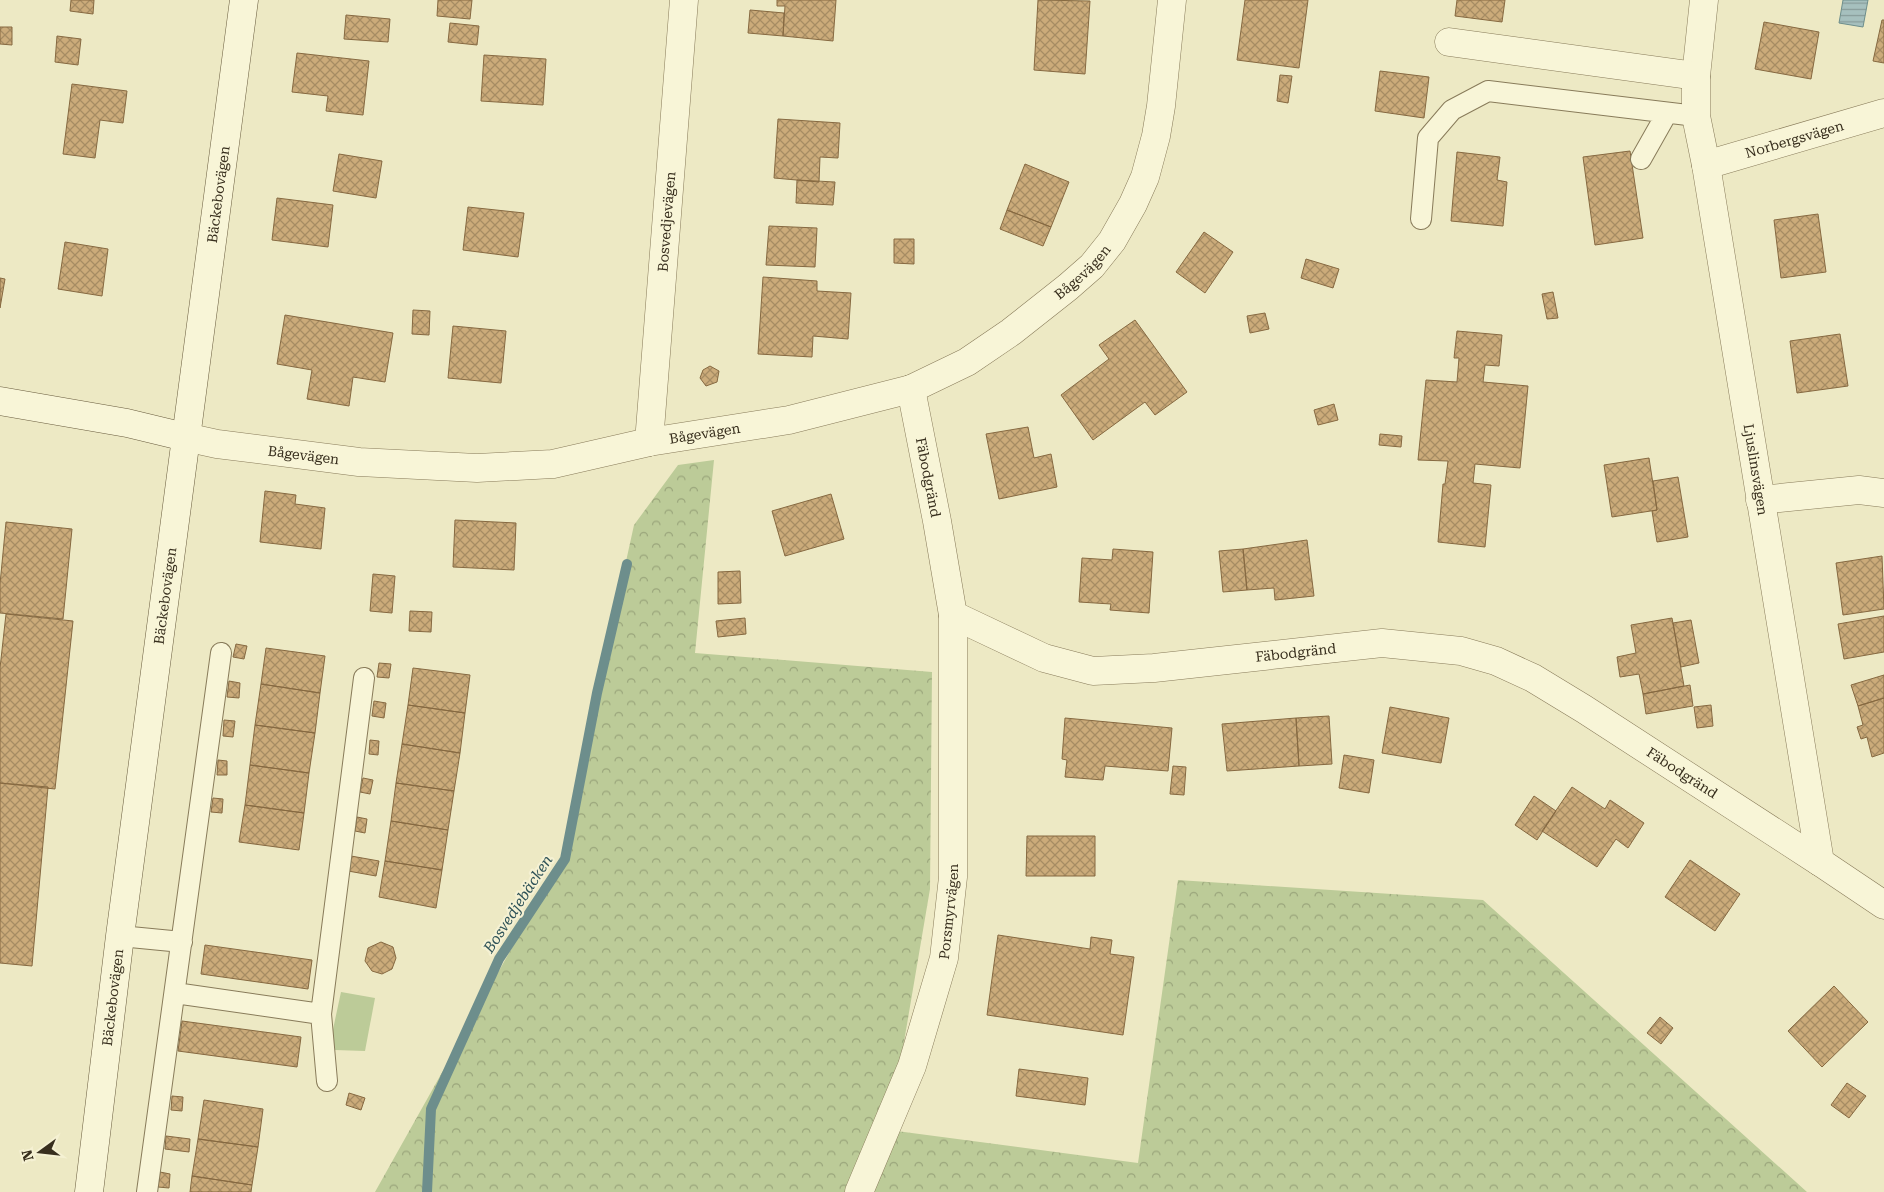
<svg xmlns="http://www.w3.org/2000/svg" width="1884" height="1192" font-family="'Roboto Serif',serif">
<style>
.forest{fill:url(#forest-crowns)}
.green{fill:#bccb98}
.water{fill:url(#water-rules);stroke:#6d8e8c}
.lines{fill:none;stroke-linecap:round;stroke-linejoin:round}
.stream{stroke:#6d8e8c;stroke-width:10}
.building{fill:url(#building-cross-hatch);stroke:#866941}
.lane-casing{stroke:#887b5a;stroke-width:22}
.street-casing{stroke:#887b5a;stroke-width:29}
.secondary-casing{stroke:#695c3e;stroke-width:29}
.lane{stroke:#f8f5d7;stroke-width:20}
.street{stroke:#f8f5d7;stroke-width:28}
.secondary{stroke:#f8f5d7;stroke-width:28}
.labels{text-anchor:middle;stroke-width:4.5;stroke-linejoin:round;paint-order:stroke}
.street-label{font-size:14px;fill:#382f1e;stroke:#f5f1d3}
.water-label{font-size:15px;font-style:italic;fill:#2e5257;stroke:#f5f1d3}
</style>
<defs>
<pattern id="forest-crowns" width="20" height="18" patternUnits="userSpaceOnUse" patternTransform="scale(1.25)"><rect width="20" height="18" fill="#bccb98"/><path d="M2 6a3 3 0 1 1 6 0M12 15a3 3 0 1 1 6 0" fill="none" stroke="#9aa57b"/></pattern>
<pattern id="water-rules" width="6" height="5" patternUnits="userSpaceOnUse" patternTransform="scale(1.25)"><rect width="6" height="5" fill="#a6c0be"/><path d="M0 2.5h6" fill="none" stroke="#889c9a"/></pattern>
<pattern id="building-cross-hatch" width="8" height="8" patternUnits="userSpaceOnUse" patternTransform="scale(1.25)"><rect width="8" height="8" fill="#cbab7a"/><path d="M0 0l8 8M0 8l8-8" fill="none" stroke="#a68c63"/></pattern>
</defs>
<rect width="100%" height="100%" fill="#ede9c4"/>
<path class="forest" d="M714,460L695,653L932,672L930,889L889,1130L1138,1163L1178,880L1483,900L1807,1192H375L560,862L634,525L678,465Z"/>
<path class="green" d="M341,992L375,998L365,1051L335,1050L332,1034Z"/>
<path class="water" d="M1843,0H1868L1863,27L1839,23Z"/>
<g class="lines">
<path class="stream" d="M427,1192L431,1109L499,959L565,859L597,693L627,564"/>
</g>
<path class="building" d="M71,0H94L93,14L70,11Z
M438,0H472L470,19L437,16Z
M777,0H836L833,41L783,36L785,6H777Z
M1038,0L1090,1L1085,74L1034,70Z
M1245,0H1308L1299,68L1237,60Z
M1457,0H1505L1502,22L1455,16Z
M750,10L784,13L783,36L748,33Z
M346,15L390,19L388,42L344,39Z
M1882,20H1884V63L1873,61Z
M1764,22L1819,32L1811,79L1755,69Z
M450,23L479,26L477,45L448,42Z
M0,27H12V45L0,44Z
M57,36L81,39L78,65L55,62Z
M297,53L369,61L363,115L326,111L328,96L292,92Z
M484,55L546,59L543,105L481,101Z
M1380,71L1429,77L1424,118L1375,111Z
M1280,75L1292,76L1288,103L1277,101Z
M72,84L127,91L123,123L100,120L95,158L63,154Z
M778,119L840,123L838,158L820,157L819,182L774,178Z
M1630,151L1643,238L1595,245L1583,157Z
M1457,152L1500,157L1497,180L1507,182L1503,226L1451,221Z
M339,154L382,161L376,198L333,191Z
M1025,164L1069,182L1051,227L1007,210Z
M797,180L835,182L833,205L796,203Z
M277,198L333,205L328,247L272,240Z
M468,207L524,213L518,257L463,250Z
M1007,210L1051,227L1043,246L1000,229Z
M1818,214L1826,272L1781,278L1774,220Z
M769,226L817,228L815,267L766,265Z
M1204,232L1233,252L1205,293L1176,272Z
M894,239H914V264L894,263Z
M65,242L108,249L102,296L58,289Z
M1306,259L1339,269L1333,288L1301,278Z
M763,277L817,281V291L851,293L848,339L813,336L812,357L758,354Z
M0,278L5,279L0,308Z
M1553,292L1558,318L1547,319L1542,294Z
M413,310L430,311L429,335L412,334Z
M1265,313L1269,329L1250,333L1247,316Z
M285,315L393,333L385,382L353,377L349,406L307,399L312,370L277,364Z
M1135,320L1187,392L1155,415L1145,402L1093,440L1061,395L1109,359L1099,345Z
M453,326L506,331L501,383L448,378Z
M1457,331L1502,335L1499,366L1485,365L1483,382L1528,386L1520,468L1475,464L1473,483L1491,485L1485,547L1438,542L1443,484H1445L1448,461L1418,460L1426,380L1457,382L1459,358H1454Z
M1840,334L1848,386L1797,393L1790,341Z
M710,366L719,371L717,382L706,386L700,378L703,370Z
M1334,404L1338,420L1318,425L1314,410Z
M1028,427L1034,458L1051,454L1057,487L999,499L986,434Z
M1380,434L1402,436L1401,447L1379,445Z
M1649,458L1657,510L1612,517L1604,465Z
M1678,477L1688,537L1657,542L1652,511L1657,510L1653,481Z
M265,491L296,495L295,504L325,508L321,549L260,542Z
M831,494L844,539L785,556L772,511Z
M455,520L516,523L514,570L453,567Z
M6,522L72,529L63,619L0,613V584Z
M1307,540L1314,596L1275,600L1274,588L1247,590L1243,549Z
M1113,549L1153,552L1149,613L1110,610L1111,604L1079,602L1082,558L1112,560Z
M1243,549L1247,590L1223,592L1219,551Z
M1882,556L1884,609L1843,615L1836,563Z
M740,571L741,603L718,604V572Z
M373,574L395,576L392,613L370,611Z
M410,611L432,612L431,632L409,631Z
M6,614L73,621L55,789L0,783V668Z
M1884,616V652L1844,659L1838,624Z
M745,618L746,634L718,637L716,621Z
M1672,618L1684,686L1643,694L1639,674L1620,677L1617,657L1636,653L1631,625Z
M1691,620L1699,663L1681,667L1673,623Z
M236,644L247,646L244,659L233,657Z
M266,648L325,656L320,693L261,684Z
M379,663L391,664L389,678L377,677Z
M413,668L470,675L465,713L408,705Z
M1884,675V698L1858,706L1851,685Z
M229,681L240,683L239,698L227,697Z
M261,684L320,693L315,733L255,725Z
M1690,685L1693,706L1646,714L1643,694Z
M1884,698V753L1872,757L1867,737L1861,739L1857,727L1863,725L1858,706Z
M374,701L386,703L384,718L372,716Z
M408,705L465,713L460,753L402,744Z
M1711,705L1713,726L1697,728L1694,707Z
M1390,707L1449,718L1441,763L1382,753Z
M1329,716L1332,764L1299,766L1296,718Z
M1065,718L1172,728L1168,771L1105,766L1103,780L1065,777L1067,760L1062,759Z
M1296,718L1299,766L1227,771L1222,724Z
M224,720L235,721L233,737L223,736Z
M255,725L315,733L309,773L250,765Z
M370,740L379,741L378,755L369,754Z
M402,744L460,753L454,791L396,783Z
M1344,755L1374,760L1369,793L1339,788Z
M218,760L227,761V775H217Z
M250,765L309,773L304,813L245,805Z
M1173,766L1186,767L1184,795L1170,794Z
M363,778L373,780L370,794L360,792Z
M0,783L48,787L32,966L0,963Z
M396,783L454,791L448,830L391,821Z
M1572,787L1605,809L1610,800L1644,823L1628,848L1616,839L1597,867L1542,831Z
M1534,796L1556,811L1537,840L1515,825Z
M213,798L223,799L222,813L211,812Z
M245,805L304,813L299,850L239,842Z
M357,817L367,819L365,833L355,831Z
M391,821L448,830L442,870L385,861Z
M1027,836H1095V876H1026Z
M351,856L379,861L376,876L348,871Z
M1690,860L1740,894L1715,931L1665,897Z
M385,861L442,870L436,908L379,897Z
M998,935L1090,949L1091,937L1112,940L1110,954L1134,957L1123,1035L987,1015Z
M381,942L393,947L396,958L392,969L382,974L372,971L365,961L368,948Z
M205,945L312,960L308,989L201,974Z
M1834,986L1868,1022L1822,1067L1788,1031Z
M1660,1017L1673,1028L1661,1044L1647,1033Z
M182,1021L301,1037L297,1067L178,1051Z
M1019,1069L1088,1078L1085,1105L1016,1096Z
M1847,1083L1866,1096L1849,1118L1831,1105Z
M349,1093L365,1098L361,1110L346,1105Z
M172,1096L183,1097L182,1111L171,1110Z
M204,1100L263,1109L258,1147L198,1139Z
M166,1136L190,1139L189,1152L165,1149Z
M198,1139L258,1147L252,1185L192,1176Z
M160,1172L170,1174L169,1188L158,1187Z
M192,1176L252,1185L251,1192H190Z"/>
<g class="lines">
<g class="lane-casing">
<path id="lane" d="M1641,159L1667,113
M1421,219L1428,138L1452,110L1488,91L1696,116
M120,936L182,942
M175,993L321,1014
M327,1081L321,1014L364,678
M147,1192L221,653"/>
</g>
<g class="street-casing">
<g id="street">
<path id="s1" d="M1704,0L1696,76V116L1706,165L1820,862L1884,905"/>
<path d="M1449,42L1696,76"/>
<path id="s2" d="M1706,165L1884,113"/>
<path id="s3" d="M911,389L937,521L953,615L1044,658L1093,671L1154,668L1382,643L1461,651L1496,661L1533,678L1584,709L1820,862"/>
<path id="s4" d="M185,437L217,444L359,462L477,468L553,464L649,442L789,420L911,389L967,362L1011,332L1068,287L1092,266L1112,241L1133,204L1145,177L1156,136L1161,106L1172,0"/>
<path id="s5" d="M649,442L684,0"/>
<path d="M1760,500L1859,490L1884,493"/>
<path id="s6" d="M859,1192L912,1066L944,958L953,877V615"/>
</g>
</g>
<g class="secondary-casing">
<g id="secondary">
<path d="M0,401L127,423L185,437"/>
<path id="s7" d="M89,1192L120,936L244,0"/>
</g>
</g>
<use href="#lane" class="lane"/>
<use href="#street" class="street"/>
<use href="#secondary" class="secondary"/>
</g>
<g class="labels">
<g class="street-label">
<text dy="5" stroke="none"><textPath href="#s2" startOffset="92">Norbergsvägen</textPath></text>
<text dy="5" stroke="none"><textPath href="#s7" startOffset="1006">Bäckebovägen</textPath></text>
<text dy="5" stroke="none"><textPath href="#s5" startOffset="221">Bosvedjevägen</textPath></text>
<text dy="5" stroke="none"><textPath href="#s4" startOffset="945">Bågevägen</textPath></text>
<text dy="5" stroke="none"><textPath href="#s4" startOffset="525">Bågevägen</textPath></text>
<text dy="5" stroke="none"><textPath href="#s4" startOffset="120">Bågevägen</textPath></text>
<text dy="5" stroke="none"><textPath href="#s1" startOffset="475">Ljuslinsvägen</textPath></text>
<text dy="5" stroke="none"><textPath href="#s3" startOffset="90">Fäbodgränd</textPath></text>
<text dy="5" stroke="none"><textPath href="#s7" startOffset="601">Bäckebovägen</textPath></text>
<text dy="5" stroke="none"><textPath href="#s3" startOffset="585">Fäbodgränd</textPath></text>
<text dy="5" stroke="none"><textPath href="#s3" startOffset="1005">Fäbodgränd</textPath></text>
<text dy="5" stroke="none"><textPath href="#s6" startOffset="296">Porsmyrvägen</textPath></text>
<text dy="5" stroke="none"><textPath href="#s7" startOffset="196">Bäckebovägen</textPath></text>
</g>
<g class="water-label">
<text transform="translate(518 904) rotate(-57)" y="5">Bosvedjebäcken</text>
</g>
</g>
<g transform="translate(40 1152) rotate(255)" stroke="#f5f1d3" stroke-width="4" paint-order="stroke">
<path d="M0-4L9 19L0 12L-9 19Z" fill="#382f1e"/>
<text y="-8" font-size="14" font-weight="bold" text-anchor="middle" fill="#382f1e">N</text>
</g>
</svg>
